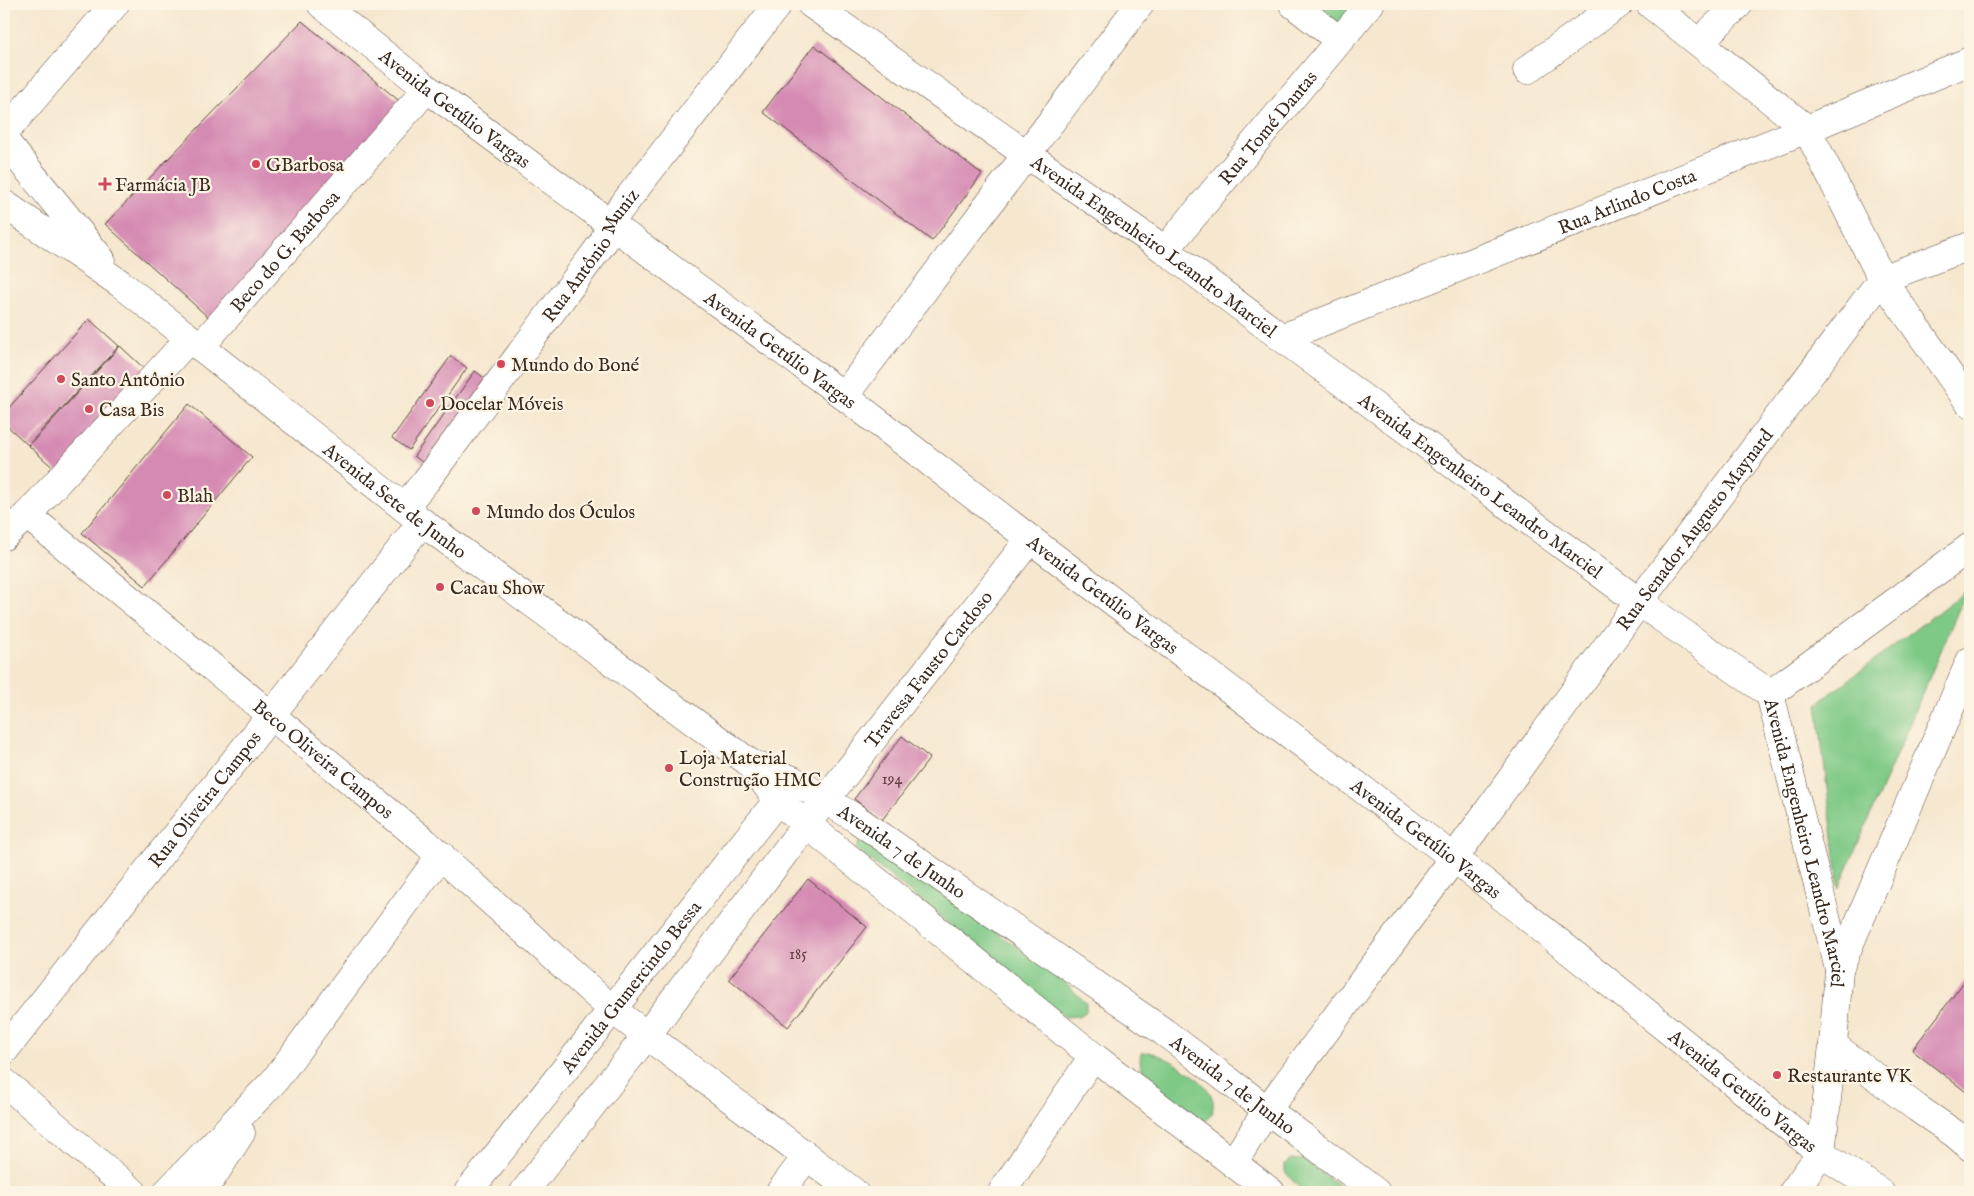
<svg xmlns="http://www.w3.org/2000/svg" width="1974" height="1196" font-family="'IM FELL English',serif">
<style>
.green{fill:#7ec986;stroke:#5c7a52}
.building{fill:#d58ab3}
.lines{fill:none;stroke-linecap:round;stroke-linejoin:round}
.minor-casing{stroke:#574639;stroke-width:29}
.major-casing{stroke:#574639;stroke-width:29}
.minor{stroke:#fff;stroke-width:28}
.major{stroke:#fff;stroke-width:28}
.poi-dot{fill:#d1495b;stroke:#fcf5e5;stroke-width:2}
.labels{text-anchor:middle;stroke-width:4.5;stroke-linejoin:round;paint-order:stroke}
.number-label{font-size:16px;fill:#624243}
.street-label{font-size:19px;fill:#3b2a1e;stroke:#fcf5e5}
.poi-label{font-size:19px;fill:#3b2a1e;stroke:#fcf5e5;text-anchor:start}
</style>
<rect width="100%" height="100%" fill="#fcf5e5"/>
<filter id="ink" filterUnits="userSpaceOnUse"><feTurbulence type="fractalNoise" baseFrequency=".02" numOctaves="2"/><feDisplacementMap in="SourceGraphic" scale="10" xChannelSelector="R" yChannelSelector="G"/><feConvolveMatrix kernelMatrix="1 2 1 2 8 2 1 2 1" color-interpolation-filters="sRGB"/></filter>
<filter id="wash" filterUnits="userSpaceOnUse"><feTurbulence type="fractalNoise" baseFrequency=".0096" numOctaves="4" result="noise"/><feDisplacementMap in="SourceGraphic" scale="20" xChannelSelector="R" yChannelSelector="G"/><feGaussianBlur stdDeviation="1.12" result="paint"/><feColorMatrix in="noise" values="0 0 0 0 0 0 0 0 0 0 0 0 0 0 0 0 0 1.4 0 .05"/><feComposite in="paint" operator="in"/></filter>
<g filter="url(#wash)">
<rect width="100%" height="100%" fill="#f6e7cf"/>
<path class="green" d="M1314,4H1377L1353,34Z
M1967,590L1839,888L1817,704Z
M859,842L871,844L1057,975L1086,1003V1012L1078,1016L1065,1017L856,849Z
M1149,1052C1166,1056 1207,1079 1212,1098C1214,1102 1213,1109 1212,1114L1205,1121C1193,1118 1151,1087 1145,1076C1141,1069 1139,1061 1141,1053Z
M1291,1159L1303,1160L1348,1192H1303L1285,1172V1164Z"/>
<g id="blocks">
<path class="building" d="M302,21L403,104L209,318L105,224Z
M814,45L982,174L932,241L763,112Z
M89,319L119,346L28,445L4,423V413Z
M120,346L149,373L59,473L29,446Z
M451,356L467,368L409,450L392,438Z
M475,371L494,385L433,470L414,456Z
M189,404L252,457L145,586L82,533Z
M902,736L930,758L882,820L854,799Z
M808,879L867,927L788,1027L729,979Z
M1970,974V1095L1912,1050Z"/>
</g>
</g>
<g filter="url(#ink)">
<use href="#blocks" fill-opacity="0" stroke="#574639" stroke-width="1"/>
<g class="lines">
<g class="minor-casing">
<g id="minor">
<path id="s1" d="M321,4L425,87L844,396L1030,539L1454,858L1821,1153"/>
<path id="s2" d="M811,4L1026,154L1165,250L1282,338L1639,602L1770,694L1839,969L1833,1045L1821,1153"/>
<path d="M1293,4L1339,40"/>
<path d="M1650,4L1807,129L1882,279L1970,404"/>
<path d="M1699,42L1739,4"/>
<path d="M1527,70L1619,4"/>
<path d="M4,133L115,4"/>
<path id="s3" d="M1165,250L1370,4"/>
<path id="s4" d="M1282,338L1807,129L1970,61"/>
<path id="s5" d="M200,347L418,99L425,87"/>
<path d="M844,396L1140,4"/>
<path id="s6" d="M404,507L426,481L604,241L610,222L778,4"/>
<path id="s7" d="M27,515L425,842L613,1010L854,1192"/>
<path d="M4,536L27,515L189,339"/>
<path d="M1770,694L1970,547"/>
<path d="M1839,969L1970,661"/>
<path d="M1833,1045L1917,1108L1955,1134L1970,1147"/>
<path id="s8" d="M4,1051L271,715L422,522"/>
<path d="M4,1082L133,1192"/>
<path id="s9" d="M1233,1163L1267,1110L1454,858L1639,602L1882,279L1970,246"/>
<path d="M167,1192L275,1080L441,855"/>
<path d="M203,1192L241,1133"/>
<path id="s10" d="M468,1192L792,782"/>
<path id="s11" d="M524,1192L647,1035L807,823L1030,539"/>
<path d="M780,1192L807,1156"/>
<path d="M1002,1192L1093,1056"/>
</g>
</g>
<g class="major-casing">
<g id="major">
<path d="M4,140L101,259"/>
<path id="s12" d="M4,204L121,284L422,522L750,763L793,780L855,818L1164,1032L1376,1192"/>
<path d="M750,763L778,801L1093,1056L1271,1192"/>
<path d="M1793,1192L1821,1153L1880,1192"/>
</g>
</g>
<use href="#minor" class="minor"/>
<use href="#major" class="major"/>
</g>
</g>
<g class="poi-dot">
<circle cx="256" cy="164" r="5"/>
<path d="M102.5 176.5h5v5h5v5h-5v5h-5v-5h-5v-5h5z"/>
<circle cx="501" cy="364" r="5"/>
<circle cx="61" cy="379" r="5"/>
<circle cx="430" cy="403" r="5"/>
<circle cx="89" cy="409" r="5"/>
<circle cx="167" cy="495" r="5"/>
<circle cx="476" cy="511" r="5"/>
<circle cx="440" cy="587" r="5"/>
<circle cx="669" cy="768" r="5"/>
<circle cx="1777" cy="1075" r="5"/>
</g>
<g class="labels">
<g class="number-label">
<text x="892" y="784">194</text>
<text x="798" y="959">185</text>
</g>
<g class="street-label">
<text dy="7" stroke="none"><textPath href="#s1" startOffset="170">Avenida Getúlio Vargas</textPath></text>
<text dy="7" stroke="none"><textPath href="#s3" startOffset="160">Rua Tomé Dantas</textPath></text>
<text dy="7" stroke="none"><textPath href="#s4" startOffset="371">Rua Arlindo Costa</textPath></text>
<text dy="7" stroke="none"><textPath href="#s2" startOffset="420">Avenida Engenheiro Leandro Marciel</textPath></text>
<text dy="7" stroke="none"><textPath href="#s5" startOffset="128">Beco do G. Barbosa</textPath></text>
<text dy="7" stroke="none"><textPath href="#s6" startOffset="314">Rua Antônio Muniz</textPath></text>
<text dy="7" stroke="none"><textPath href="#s1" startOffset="575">Avenida Getúlio Vargas</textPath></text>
<text dy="7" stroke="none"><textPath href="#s2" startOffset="825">Avenida Engenheiro Leandro Marciel</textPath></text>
<text dy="7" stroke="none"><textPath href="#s12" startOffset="491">Avenida Sete de Junho</textPath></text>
<text dy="7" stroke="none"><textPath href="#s9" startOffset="784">Rua Senador Augusto Maynard</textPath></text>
<text dy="7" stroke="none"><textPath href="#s1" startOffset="980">Avenida Getúlio Vargas</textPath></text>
<text dy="7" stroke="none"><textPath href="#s11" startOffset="661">Travessa Fausto Cardoso</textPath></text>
<text dy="7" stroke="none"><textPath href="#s7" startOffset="384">Beco Oliveira Campos</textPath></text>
<text dy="7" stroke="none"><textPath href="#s8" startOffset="322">Rua Oliveira Campos</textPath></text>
<text dy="7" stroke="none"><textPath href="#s1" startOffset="1385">Avenida Getúlio Vargas</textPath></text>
<text dy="7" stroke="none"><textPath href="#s2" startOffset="1335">Avenida Engenheiro Leandro Marciel</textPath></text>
<text dy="7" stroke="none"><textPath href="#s12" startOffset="1109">Avenida 7 de Junho</textPath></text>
<text dy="7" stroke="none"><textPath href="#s10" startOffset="262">Avenida Gumercindo Bessa</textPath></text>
<text dy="7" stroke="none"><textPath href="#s12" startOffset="1514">Avenida 7 de Junho</textPath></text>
<text dy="7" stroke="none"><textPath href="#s1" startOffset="1790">Avenida Getúlio Vargas</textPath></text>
</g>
<g class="poi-label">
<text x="266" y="171">GBarbosa</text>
<text x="115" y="191">Farmácia JB</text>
<text x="511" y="371">Mundo do Boné</text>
<text x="71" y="386">Santo Antônio</text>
<text x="440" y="410">Docelar Móveis</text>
<text x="99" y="416">Casa Bis</text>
<text x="177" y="502">Blah</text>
<text x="486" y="518">Mundo dos Óculos</text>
<text x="450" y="594">Cacau Show</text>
<text x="679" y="764">Loja Material<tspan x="679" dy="22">Construção HMC</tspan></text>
<text x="1787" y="1082">Restaurante VK</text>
</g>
</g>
<rect width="1974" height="1196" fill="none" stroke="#fcf5e5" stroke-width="20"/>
</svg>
